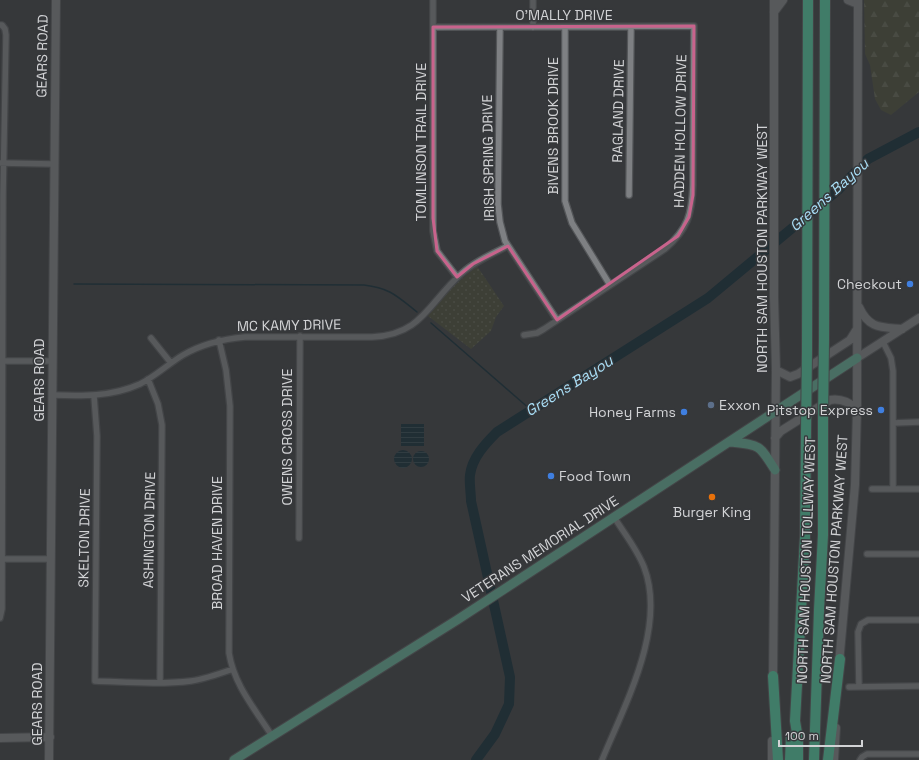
<svg xmlns="http://www.w3.org/2000/svg" width="919" height="760" font-family="'Space Grotesk',sans-serif">
<style>
.grass{fill:url(#grass-dots)}
.forest{fill:url(#forest-firs)}
.water{fill:url(#water-rules)}
.lines{fill:none;stroke-linecap:round;stroke-linejoin:round}
.stream{stroke:#05222e;stroke-width:1.5}
.river{stroke:#05222e;stroke-width:10}
.street-casing{stroke:#535558;stroke-width:8}
.secondary-casing{stroke:#535558;stroke-width:10}
.primary-casing{stroke:#535558;stroke-width:11}
.highway-casing{stroke:#535558;stroke-width:12}
.street{stroke:#7e8083;stroke-width:5.5}
.secondary{stroke:#7e8083;stroke-width:8}
.primary{stroke:#61af94;stroke-width:9}
.highway{stroke:#4dcfa0;stroke-width:10}
.highway-bridge-casing{stroke:#535558;stroke-width:12;stroke-linecap:butt}
.highway-bridge{stroke:#4dcfa0;stroke-width:10}
.marked{fill:none;stroke:#c8638c;stroke-width:3;stroke-linejoin:round}
.shop-dot{fill:#3f7fe0;stroke:#36383b;stroke-width:1.5}
.service-dot{fill:#5c6f8a;stroke:#36383b;stroke-width:1.5}
.food-dot{fill:#e8710a;stroke:#36383b;stroke-width:1.5}
.labels{text-anchor:middle;stroke-width:3;stroke-linejoin:round;paint-order:stroke}
.street-label{font-size:14px;fill:#d2d3d5;stroke:#36383b}
.poi-label{font-size:14px;fill:#d2d3d5;stroke:#36383b;text-anchor:end}
.water-label{font-size:15px;font-style:italic;fill:#a9dff7;stroke:#36383b}
</style>
<defs>
<pattern id="grass-dots" width="8" height="8" patternUnits="userSpaceOnUse"><rect width="8" height="8" fill="#454832"/><path d="M2 2h.1M6 6h.1" fill="none" stroke="#5f624f" stroke-width="1.8" stroke-linecap="round"/></pattern>
<pattern id="forest-firs" width="22" height="20" patternUnits="userSpaceOnUse"><rect width="22" height="20" fill="#454832"/><path d="M5 1l3.5 6h-7zM16 11l3.5 6h-7z" fill="#5f624f"/></pattern>
<pattern id="water-rules" width="6" height="5" patternUnits="userSpaceOnUse"><rect width="6" height="5" fill="#05222e"/><path d="M0 2.5h6" fill="none" stroke="#29414b"/></pattern>
</defs>
<rect width="100%" height="100%" fill="#36383b"/>
<path class="grass" d="M477,266L504,306L496,317L491,331L471,349L428,316L449,290Z"/>
<path class="forest" d="M864,0H919V92L891,115L881,110L875,99L870,65L865,54Z"/>
<path class="water" d="M401,424H424V446H401Z
M394 459a9 9 0 1 1 18 0a9 9 0 1 1-18 0Z
M413 459a8 8 0 1 1 16 0a8 8 0 1 1-16 0Z"/>
<g class="lines">
<path class="stream" d="M74,284L364,285C390,288 397,296 417,312
M431,323L531,410"/>
<path class="river" d="M476,760L495,734L509,704L510,677L471,501C471,493 469,483 470,475C472,458 485,444 497,432L708,298L838,190L868,159L919,132"/>
<g class="street-casing">
<path id="street" d="M433,0V231L437,251L457,277
M0,25H2L5,29L6,35L3,195L2,609L0,618
M433,27L694,26L693,185C692,214 688,229 665,249L544,329L537,333L524,335
M500,27L498,204L500,222L505,241L557,320
M533,27V0
M565,27V201L572,223L610,285
M0,163L53,164
M629,195L631,27
M151,338L171,363
M219,340L226,370L230,406L229,653C234,685 255,709 272,736
M883,342L891,358L893,371V489
M0,361H52
M148,379L158,404L162,425L160,683
M52,395C82,396 111,397 140,384C156,376 168,364 183,355C202,344 223,339 245,337H372C422,335 429,302 461,274C474,262 492,254 508,246
M94,396L97,436L95,681C126,682 159,685 191,681C205,679 219,674 233,669
M893,423L919,422
M872,489H919
M299,538L300,336
M867,554H919
M0,559H51
M849,687L919,686
M859,687L858,632L861,624L868,620H919
M602,760C625,704 667,627 644,567C637,549 624,533 614,517
M860,760L862,757L867,754H919"/>
</g>
<g class="secondary-casing">
<path id="secondary" d="M848,0L858,4
M774,12L783,0
M859,307C869,329 881,327 902,329
M857,358L919,318
M776,370L790,377L798,374L850,340L857,329
M775,438L781,431L830,400C841,398 849,402 857,409
M839,664L855,485L857,409L858,0
M773,681L776,370L774,297V0
M0,738L50,737
M49,760L56,0
M772,760V741
M834,760L836,728"/>
</g>
<g class="primary-casing">
<path id="primary" d="M730,442C760,445 759,444 775,470
M234,760L457,620L857,358"/>
</g>
<g class="highway-casing">
<path id="highway" d="M824,340L825,0
M807,351L808,0
M773,676L778,760
M790,760L791,736
M798,760V739L795,721L805,537L806,433
M814,760L819,610L823,535V421
M828,760L840,659"/>
</g>
<use href="#street" class="street"/>
<use href="#secondary" class="secondary"/>
<use href="#primary" class="primary"/>
<use href="#highway" class="highway"/>
<g class="highway-bridge-casing">
<path id="highway-bridge" d="M823,421L824,340
M806,433L807,351"/>
</g>
<use href="#highway-bridge" class="highway-bridge"/>
</g>
<path d="M0 0H919V760H0ZM694,26L693,195L689,217L678,236L557,320L508,246L473,264L457,277L437,251L433,218V27Z" fill="#36383b" fill-opacity=".55" fill-rule="evenodd"/>
<path class="marked" d="M694,26L693,195L689,217L678,236L557,320L508,246L473,264L457,277L437,251L433,218V27Z"/>
<g class="shop-dot">
<circle cx="910" cy="284" r="4"/>
<circle cx="881" cy="410" r="4"/>
<circle cx="684" cy="412" r="4"/>
<circle cx="551" cy="476" r="4"/>
</g>
<circle class="service-dot" cx="711" cy="405" r="4"/>
<circle class="food-dot" cx="712" cy="497" r="4"/>
<g class="labels">
<g class="street-label">
<text x="564" y="20">O'MALLY DRIVE</text>
<text transform="translate(42 56) rotate(-89)" y="5">GEARS ROAD</text>
<text transform="translate(618 111) rotate(-89)" y="5">RAGLAND DRIVE</text>
<text transform="translate(553 126) rotate(-90)" y="5">BIVENS BROOK DRIVE</text>
<text transform="translate(680 131) rotate(-89)" y="5">HADDEN HOLLOW DRIVE</text>
<text transform="translate(421 142) rotate(-90)" y="5">TOMLINSON TRAIL DRIVE</text>
<text transform="translate(488 158) rotate(-91)" y="5">IRISH SPRING DRIVE</text>
<text transform="translate(762 248) rotate(-90)" y="5">NORTH SAM HOUSTON PARKWAY WEST</text>
<text transform="translate(289 325) rotate(-1)" y="5">MC KAMY DRIVE</text>
<text transform="translate(39 380) rotate(-90)" y="5">GEARS ROAD</text>
<text transform="translate(287 437) rotate(-90)" y="5">OWENS CROSS DRIVE</text>
<text transform="translate(149 530) rotate(-89)" y="5">ASHINGTON DRIVE</text>
<text transform="translate(84 538) rotate(-89)" y="5">SKELTON DRIVE</text>
<text transform="translate(217 543) rotate(-90)" y="5">BROAD HAVEN DRIVE</text>
<text transform="translate(540 549) rotate(-33)" y="5">VETERANS MEMORIAL DRIVE</text>
<text transform="translate(834 559) rotate(-86)" y="5">NORTH SAM HOUSTON PARKWAY WEST</text>
<text transform="translate(806 560) rotate(-88)" y="5">NORTH SAM HOUSTON TOLLWAY WEST</text>
<text transform="translate(37 704) rotate(-90)" y="5">GEARS ROAD</text>
</g>
<g class="poi-label">
<text x="902" y="289">Checkout</text>
<text x="719" y="410" text-anchor="start">Exxon</text>
<text x="873" y="415">Pitstop Express</text>
<text x="676" y="417">Honey Farms</text>
<text x="559" y="481" text-anchor="start">Food Town</text>
<text x="712" y="517" text-anchor="middle">Burger King</text>
</g>
<g class="water-label">
<text transform="translate(829 195) rotate(-42)" y="5">Greens Bayou</text>
<text transform="translate(569 386) rotate(-32)" y="5">Greens Bayou</text>
</g>
</g>
<path d="M779 740v6h83v-6" fill="none" stroke="#d2d3d5" stroke-width="2"/>
<text x="785" y="740" font-size="12" fill="#d2d3d5" stroke="#36383b" stroke-width="3" paint-order="stroke">100 m</text>
</svg>
